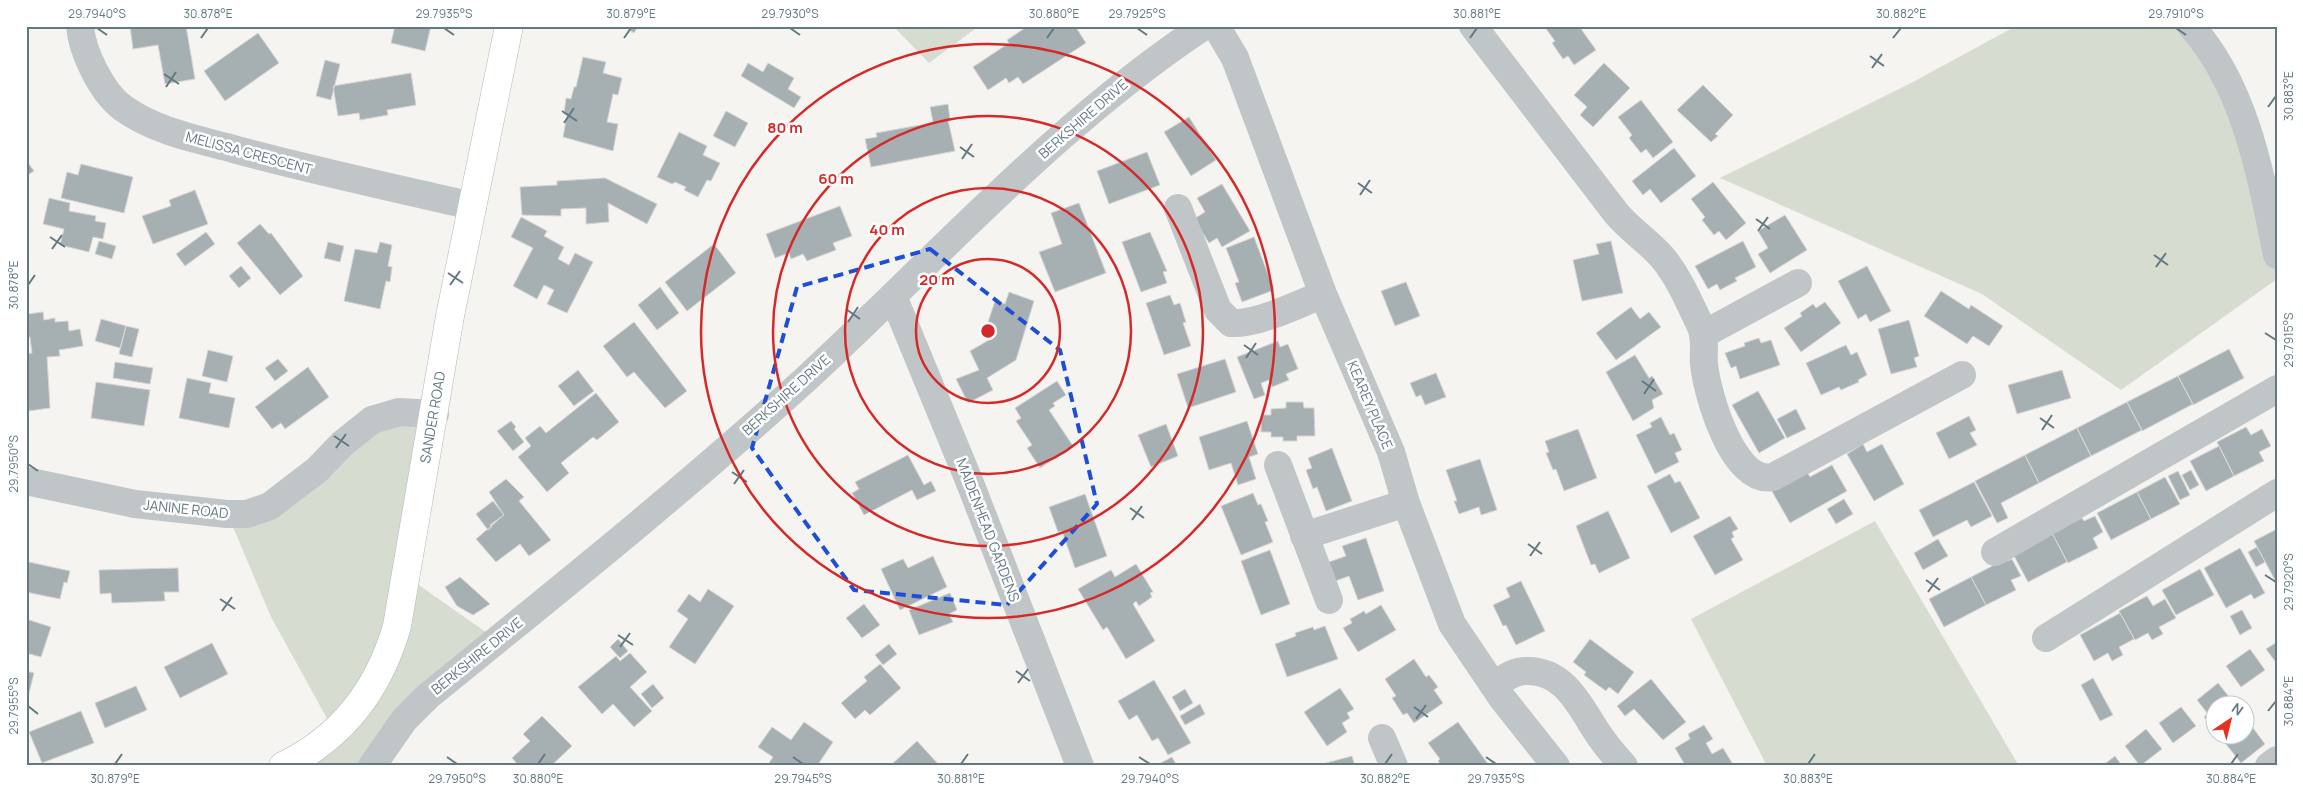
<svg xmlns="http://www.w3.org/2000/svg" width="2303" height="792" font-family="Manrope,sans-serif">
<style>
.green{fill:#d7dcd1}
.building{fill:#a6b0b3;stroke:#d6d5d3}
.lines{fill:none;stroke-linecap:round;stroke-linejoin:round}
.major-casing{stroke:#b3b9bb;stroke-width:29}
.minor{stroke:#c0c5c7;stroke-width:28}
.major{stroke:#fff;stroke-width:28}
.marked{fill:none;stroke:#1d4ed8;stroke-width:4;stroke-dasharray:10 6;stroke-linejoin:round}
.ticks{fill:none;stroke:#637982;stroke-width:2}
.ring{fill:none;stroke:#d62828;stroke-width:2.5}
.labels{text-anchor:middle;stroke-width:5;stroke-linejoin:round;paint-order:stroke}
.street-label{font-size:14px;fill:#637982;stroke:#fff}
.centre{fill:#d62828;stroke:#fff;stroke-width:2.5}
.ring-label{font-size:15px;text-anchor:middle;font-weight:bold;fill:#d62828;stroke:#fff;stroke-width:5;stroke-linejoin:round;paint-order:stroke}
.neatline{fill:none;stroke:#637982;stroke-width:2}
.ticks-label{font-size:12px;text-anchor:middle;fill:#637982}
</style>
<rect width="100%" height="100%" fill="#f5f4f0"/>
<path class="green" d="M893,26H979L929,63Z
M2016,26H2189L2216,63L2277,257V279L2121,390L1982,294L1720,178L1913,82Z
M434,414L406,576L497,640L373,766H282L334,731L271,617L228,515L248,514L372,422Z
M1875,521L2019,766H1767L1691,619Z"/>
<path class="building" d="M130,26H186L195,79L165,84L158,45L133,49Z
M395,26H431L425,51L391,43Z
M624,26H638L634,33Z
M1028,26H1075L1086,43L1023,84L1018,77L1009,83L1006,78L988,90L973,67L1009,43L1007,40Z
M1544,26H1579L1596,50L1574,65L1568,56L1563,59L1552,43L1555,41Z
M258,33L279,63L225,101L204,71Z
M583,57L606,62L603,73L622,78L618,95L613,94L607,122L618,124L613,151L563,137L567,115L564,114L566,98L571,99L574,87H576Z
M325,60L340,64L331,100L316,96Z
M748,63L763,72L768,63L794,78L788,89L801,97L794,108L741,76Z
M1604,63L1630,88L1593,127L1580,115L1587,107L1574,95Z
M411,73L416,105L387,110L388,115L360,120L359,113L338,116L333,86Z
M1703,85L1733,115L1715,134L1718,136L1711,142L1677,110Z
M1641,100L1673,142L1653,158L1646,149L1641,153L1629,138L1632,135L1618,117Z
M948,104L950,119L933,122L930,107Z
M726,111L748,123L735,147L713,136Z
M1189,117L1216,160L1191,176L1164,132Z
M948,120L955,151L871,167L865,139L877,137L876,133Z
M679,132L707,146L703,155L720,163L711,181L707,180L698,197L684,190L686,187L675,182L672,184L657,177Z
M1674,148L1696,176L1661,203L1650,189L1643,195L1632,181Z
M1147,152L1160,185L1109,204L1097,171Z
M26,160L34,171L26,176Z
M81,164L133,177L124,213L61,198L67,172L78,175Z
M605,178L657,204L647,224L608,203L609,222L586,224V208L561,209V216L522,215L520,187L557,185V181Z
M1713,182L1746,223L1726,240L1719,231L1714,235L1702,220L1705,217L1691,199Z
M1222,184L1250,231L1222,247L1217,238L1209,243L1194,219L1205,212L1197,198Z
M195,190L208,224L153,244L142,216L171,206L169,200Z
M49,198L70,203L69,211L96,216L95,221L106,223L103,239L93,237L89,252L60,245L64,229L43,224Z
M1079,203L1106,273L1055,292L1039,252L1062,244L1051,213Z
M840,206L852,236L833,243L836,250L807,261L803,254L791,259L789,253L775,258L766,234Z
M1785,215L1807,250L1770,273L1758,254L1768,248L1758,231Z
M521,217L547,231L544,236L564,247L558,259L569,265L575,253L593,262L567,313L547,304L554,290L544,285L537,299L513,286L533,248L511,237Z
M260,224L269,234L271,233L303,276L280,295L237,243Z
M206,232L215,244L185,266L176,254Z
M1150,232L1167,271L1163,272L1167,283L1141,292L1122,242Z
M1254,237L1274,290L1242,302L1235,283L1239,282L1226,248Z
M99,241L116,246L112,259L95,254Z
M1611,241L1623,293L1582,301L1573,260L1599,254L1596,244Z
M1743,241L1756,267L1735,278L1737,281L1720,290L1717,284L1708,289L1695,266Z
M328,242L344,246L340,262L324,258Z
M380,242L392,245L388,266L392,267L390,282L386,281L380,309L344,301L355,249L377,253Z
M714,244L736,273L687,311L665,282Z
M241,266L251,278L239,288L229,276Z
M1867,266L1891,311L1870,322L1866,314L1858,319L1838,281Z
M1406,282L1420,316L1395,326L1381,291Z
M660,287L679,313L657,330L638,305Z
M1941,291L1969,309L1971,305L2003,326L1989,346L1973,336L1967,344L1924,316Z
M1009,292L1034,301L1016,360L987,378L993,390L968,403L956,379L979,370L970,351L994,337L995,332L986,328L995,301L1005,304Z
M1170,295L1174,305L1180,303L1186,322L1183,323L1191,346L1164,355L1146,303Z
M1825,302L1841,323L1801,352L1784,328L1802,316L1800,313L1813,304L1816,308Z
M1631,307L1640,319L1649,312L1661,327L1616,360L1596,333Z
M43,312L44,320L55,318V322L68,321L69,331L80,329L83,346L59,350L60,356L47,357L50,408L29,411L28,402L26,403V354L32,353L30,337L26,338V322L29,321L28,314Z
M101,319L126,326L120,348L95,341Z
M1909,320L1919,356L1914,358L1917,367L1891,374L1878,329Z
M634,322L687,391L665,408L634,372L627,377L603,346Z
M126,326L139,329L132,357L119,354Z
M1759,338L1761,343L1771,340L1780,365L1740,379L1736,366L1731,368L1725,353L1745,346L1744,343Z
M1278,341L1280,347L1288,344L1298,369L1286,374L1289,380L1272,387L1269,380L1261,383L1265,395L1254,399L1237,357Z
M1846,345L1851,355L1857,352L1867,375L1858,380L1859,382L1841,390L1839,387L1821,395L1806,363Z
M2229,349L2244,378L2193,405L2178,376Z
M208,350L233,356L227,382L202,376Z
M1635,355L1649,378L1652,376L1663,394L1652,400L1654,408L1633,421L1606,372Z
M278,359L288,371L275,381L265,368Z
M1225,359L1236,392L1188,408L1177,374Z
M115,362L153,368L150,384L113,378Z
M308,367L329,397L285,429L281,423L272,429L255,407Z
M578,370L594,391L574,406L558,386Z
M2062,370L2071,398L2017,414L2008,385Z
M1436,373L1446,397L1425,405L1421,395L1416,397L1410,383Z
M2178,376L2193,404L2142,431L2127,402Z
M187,378L211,383L209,393L235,398L229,428L179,418Z
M1057,381L1066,395L1053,403L1055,406L1049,410L1073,446L1040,468L1027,448L1032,445L1016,421L1021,418L1015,408Z
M96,382L150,390L144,426L91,418Z
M1758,391L1785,438L1759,453L1732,405Z
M596,393L619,422L597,440L593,437L561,463L569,473L547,492L518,457L531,446L525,438L540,426L546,433Z
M1286,402H1303L1304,408H1314L1315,436H1297V441H1283V437H1271V432H1261V415H1271V409L1286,408Z
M2127,402L2142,430L2091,456L2077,428Z
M1796,409L1806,429L1787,438L1777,419Z
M1969,416L1976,430L1970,433L1977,445L1949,459L1936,433Z
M1661,417L1670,435L1674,433L1682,450L1675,453L1679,462L1655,474L1636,435L1652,427L1650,423Z
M511,421L516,427L514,429L524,442L513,451L497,431Z
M1247,421L1258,454L1249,457L1256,479L1238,485L1231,463L1209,470L1199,437Z
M1166,424L1178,456L1151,467L1138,435Z
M2246,427L2251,435L2262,429L2271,446L2259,452L2264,461L2234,476L2217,442Z
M2077,428L2091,456L2039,483L2025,455Z
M1578,429L1597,478L1564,491L1556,469L1553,470L1546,453L1549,452L1545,441Z
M1863,444L1867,452L1882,444L1904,484L1874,501L1847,454Z
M2219,446L2234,476L2206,491L2190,461Z
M1332,448L1352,501L1326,511L1317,487L1313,489L1306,470L1312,468L1308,458Z
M908,455L924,485L931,481L936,491L917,500L912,490L864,515L852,493L859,489L855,482Z
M2025,455L2039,483L2001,503L2008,518L1997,523L1975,481Z
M1480,459L1497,510L1481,515L1479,507L1459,514L1454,501H1457L1446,470Z
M1832,465L1847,491L1790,523L1769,486L1804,467L1810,477Z
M2191,470L2199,485L2190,490L2182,475Z
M2178,471L2190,495L2180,500L2168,476Z
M1670,474L1675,483L1680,481L1700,518L1671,533L1647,486Z
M2165,477L2180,504L2151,519L2137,492Z
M506,479L524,497L519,501L551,540L529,556L520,544L496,562L476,539L504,515L489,492Z
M1974,482L1992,516L1971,527L1967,520L1933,537L1919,510Z
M2137,492L2151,519L2111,540L2097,513Z
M1253,493L1258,505L1261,504L1268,521L1265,522L1273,542L1241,555L1221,506Z
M1085,494L1107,556L1075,568L1062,531L1058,532L1049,507Z
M1844,499L1853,514L1836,524L1827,509Z
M493,501L504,515L490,525L492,527L488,530L476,514Z
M1608,511L1630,558L1599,573L1595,564L1591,565L1576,526Z
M1730,516L1738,529L1732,532L1734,537L1731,539L1743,560L1715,575L1693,536Z
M2095,516L2103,532L2093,538L2098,548L2068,563L2052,533L2082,518L2084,521Z
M2277,529V579L2275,580L2254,541Z
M2052,533L2067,562L2028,582L2013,554Z
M1366,538L1384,591L1358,600L1349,576L1333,582L1326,563L1346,556L1342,546Z
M1938,539L1948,556L1923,570L1914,553Z
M2257,547L2265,562L2256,567L2248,552Z
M2240,548L2265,593L2254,599L2251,594L2226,608L2204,568Z
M1270,550L1290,604L1261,615L1241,561Z
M933,556L947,587L900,610L881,569L903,559L908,568Z
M2012,559L2021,576L2011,580L2016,590L1986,605L1971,577L2002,561V563Z
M29,562L70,571L67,583L64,582L60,599L26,592Z
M1136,564L1153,592L1150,593L1152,597L1139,606L1136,601L1133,604L1155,641L1126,659L1107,627L1103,630L1078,589L1111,570L1115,577Z
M178,568L179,592H164L165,601L112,603L111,593L100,594L99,570Z
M2200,569L2214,595L2176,615L2162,590Z
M460,577L490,604L473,615L457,606L445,587Z
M1971,577L1986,605L1944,627L1929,599Z
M1521,581L1545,631L1516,645L1506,625L1503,626L1493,605L1510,597L1506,588Z
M708,589L734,606L695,664L669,647L688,619L677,611L689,594L700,602Z
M950,593L957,610L949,614L953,622L919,635L909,610Z
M2147,596L2153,606L2165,599L2176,618L2159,627L2163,634L2152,640L2148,633L2135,640L2119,611Z
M864,604L880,625L862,638L846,618Z
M1381,605L1396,630L1358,652L1343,628L1352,623L1350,619L1364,611L1366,614Z
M2242,610L2252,628L2240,635L2230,616Z
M2120,613L2134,639L2119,647L2123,655L2112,661L2108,653L2094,661L2080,635Z
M26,619L51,627L41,657L26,653Z
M1325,626L1338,659L1287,677L1275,644L1296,636L1295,633L1313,627L1314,630Z
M618,639L628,651L620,658L610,647Z
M1590,639L1634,672L1618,694L1609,687L1606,691L1584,675L1586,672L1573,662Z
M2277,642V664L2266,649Z
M212,643L228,674L180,698L164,667Z
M889,644L897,654L883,665L875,655Z
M2250,649L2265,670L2241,687L2226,666Z
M630,653L647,672L630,687L652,711L634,727L613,704L602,714L578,687L616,656L620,661Z
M1414,659L1426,677L1429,675L1438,687L1434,690L1443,703L1414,723L1407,713L1403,715L1392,698L1396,696L1385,679Z
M880,664L901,688L870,715L865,710L855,719L841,703L867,681L864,677Z
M26,671L34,673L28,697H26Z
M2093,678L2113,715L2100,721L2081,685Z
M1651,679L1686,722L1663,740L1634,709L1625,716L1617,706Z
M1154,680L1191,743L1168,755L1158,738L1152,741L1137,715L1129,720L1118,701Z
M2218,683L2234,703L2236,701L2239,704H2216V731L2204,717L2208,714L2197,700Z
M653,684L664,698L652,708L641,694Z
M136,686L147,710L105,728L95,703Z
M1340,688L1354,709L1347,713L1350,718L1342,723L1347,732L1327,746L1304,712Z
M1185,689L1193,703L1180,711L1172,697Z
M1200,704L1205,714L1185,725L1180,716Z
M2181,707L2196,726L2173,743L2159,723Z
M81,711L94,743L42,763L29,732Z
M2246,712L2253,722L2250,724L2265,744L2241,763L2218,734H2246Z
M542,716L572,746L551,766H519L512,758L530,741L523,734Z
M804,722L833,742L817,766H767L773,757L758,747L772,727L791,740Z
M1458,722L1488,764L1485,766H1442L1438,761L1440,759L1428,743Z
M1704,725L1713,739L1706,743L1712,754L1723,748L1734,766H1683L1685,765L1675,748L1690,739L1688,734Z
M2146,729L2162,749L2140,766L2125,746Z
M917,741L940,766H890Z
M1352,756L1355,766H1327L1326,763Z
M2115,756L2122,766H2102Z
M1172,757L1177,766H1155Z"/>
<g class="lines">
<g class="major-casing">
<g id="major">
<path id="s1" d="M283,766C343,737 379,689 397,626L450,316L509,26"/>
</g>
</g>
<path class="minor" d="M80,26C82,52 102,93 123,108C156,132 198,139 237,150C315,171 394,188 473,206
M1216,26L1235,58L1323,294L1391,452L1406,503L1452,624L1502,698L1556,766
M1473,26C1521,88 1568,151 1616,213C1629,229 1648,241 1662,257C1679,277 1690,304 1701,327C1706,339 1703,351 1704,364C1707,394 1733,485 1773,477L1962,375
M2191,26C2246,87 2261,177 2277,255
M1178,208L1218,310L1231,323C1255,325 1300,304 1323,294
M893,296L970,483L1080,766
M1704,334L1798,283
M1278,465L1329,600
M26,481L135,504L227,514H247L270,506L288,492L317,470L342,444L372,420L399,412L435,414
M1304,536L1406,503
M1995,552L2277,389
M2046,638L2277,493
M1493,685C1503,680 1513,671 1525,671C1562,669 1578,702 1595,729C1603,742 1613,754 1624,766
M1382,738L1394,766
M372,766L404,720L428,696C556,592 685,489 807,378C937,258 1056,124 1204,26
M2269,766L2277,760"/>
<use href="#major" class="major"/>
</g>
<path class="marked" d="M930,249L1060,350L1097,504L1007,605L854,590L752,448L797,287Z"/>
<path class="ticks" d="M97,28L107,35M444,28L454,35M790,28L800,35M1137,28L1147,35M2176,28L2186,35M201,38L208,28M624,38L631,28M1047,38L1054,28M1470,38L1477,28M1893,38L1901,28M1870,56L1884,66M1872,68L1882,54M164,74L179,84M166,87L176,72M2268,107L2276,96M562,111L577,121M564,123L574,108M960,147L974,157M962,159L972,144M1358,183L1372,193M1360,195L1370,180M1756,219L1770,229M1758,231L1768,217M50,237L65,247M52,249L62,235M2154,255L2168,265M2156,267L2166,253M448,273L463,283M28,285L35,275M450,285L460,271M846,309L860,319M848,322L858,307M2265,333L2276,340M1244,345L1258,355M1246,358L1256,343M1642,381L1656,391M1644,394L1654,379M2040,418L2054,428M2042,430L2052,415M334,436L349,446M336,448L346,434M28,464L38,471M732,472L747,482M734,484L744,470M1130,508L1144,518M1132,520L1142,506M1528,544L1542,554M1530,556L1540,542M2265,575L2276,582M1926,580L1940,590M1928,592L1938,578M220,599L235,609M222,611L232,597M618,635L633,645M620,647L630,633M1016,671L1030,681M1018,683L1028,669M28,706L38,714M1414,707L1428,717M2268,711L2276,701M1416,719L1426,705M447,757L457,764M793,757L803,764M1139,757L1150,764M1486,757L1496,764M115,764L122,754M538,764L545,754M961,764L968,754M1385,764L1392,754M1808,764L1815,754M2231,764L2238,754"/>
<g class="ring">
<circle cx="988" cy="331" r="72"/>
<circle cx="988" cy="331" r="143"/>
<circle cx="988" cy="331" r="215"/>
<circle cx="988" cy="331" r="287"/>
</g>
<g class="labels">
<g class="street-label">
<text transform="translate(1083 119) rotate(-41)" y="5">BERKSHIRE DRIVE</text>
<text transform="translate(249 153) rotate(15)" y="5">MELISSA CRESCENT</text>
<text transform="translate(786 395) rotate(-42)" y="5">BERKSHIRE DRIVE</text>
<text transform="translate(1370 405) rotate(67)" y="5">KEAREY PLACE</text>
<text dy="5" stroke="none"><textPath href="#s1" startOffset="398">SANDER ROAD</textPath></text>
<text transform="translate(186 509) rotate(6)" y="5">JANINE ROAD</text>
<text transform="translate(988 530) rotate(69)" y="5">MAIDENHEAD GARDENS</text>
<text transform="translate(477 656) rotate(-39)" y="5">BERKSHIRE DRIVE</text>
</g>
</g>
<circle cx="988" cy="331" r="8" class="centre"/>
<g class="ring-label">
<text x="785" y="133">80 m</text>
<text x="836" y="184">60 m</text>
<text x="887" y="235">40 m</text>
<text x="937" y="285">20 m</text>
</g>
<rect width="2303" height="792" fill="none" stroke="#ffffff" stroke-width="55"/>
<g transform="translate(2230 720) rotate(35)"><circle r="24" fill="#ffffff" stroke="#c1c9cd"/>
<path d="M0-4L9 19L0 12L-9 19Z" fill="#e53120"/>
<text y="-8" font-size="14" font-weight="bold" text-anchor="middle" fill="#637982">N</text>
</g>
<rect x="28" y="28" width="2248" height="736" class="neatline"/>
<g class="ticks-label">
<text x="97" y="18">29.7940°S</text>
<text x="208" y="18">30.878°E</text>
<text x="444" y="18">29.7935°S</text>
<text x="631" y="18">30.879°E</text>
<text x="790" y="18">29.7930°S</text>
<text x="1054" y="18">30.880°E</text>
<text x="1137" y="18">29.7925°S</text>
<text x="1477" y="18">30.881°E</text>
<text x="1901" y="18">30.882°E</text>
<text x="2176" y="18">29.7910°S</text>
<text transform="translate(2289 96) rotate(-90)" y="4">30.883°E</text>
<text transform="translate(14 285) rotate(-90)" y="4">30.878°E</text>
<text transform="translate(2289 340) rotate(-90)" y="4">29.7915°S</text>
<text transform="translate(14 464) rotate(-90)" y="4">29.7950°S</text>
<text transform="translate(2289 582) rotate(-90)" y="4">29.7920°S</text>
<text transform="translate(2289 701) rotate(-90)" y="4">30.884°E</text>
<text transform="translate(14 706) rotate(-90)" y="4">29.7955°S</text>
<text x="115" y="783">30.879°E</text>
<text x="457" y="783">29.7950°S</text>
<text x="538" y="783">30.880°E</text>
<text x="803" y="783">29.7945°S</text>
<text x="961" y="783">30.881°E</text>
<text x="1150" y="783">29.7940°S</text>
<text x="1385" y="783">30.882°E</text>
<text x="1496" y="783">29.7935°S</text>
<text x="1808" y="783">30.883°E</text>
<text x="2231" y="783">30.884°E</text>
</g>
</svg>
